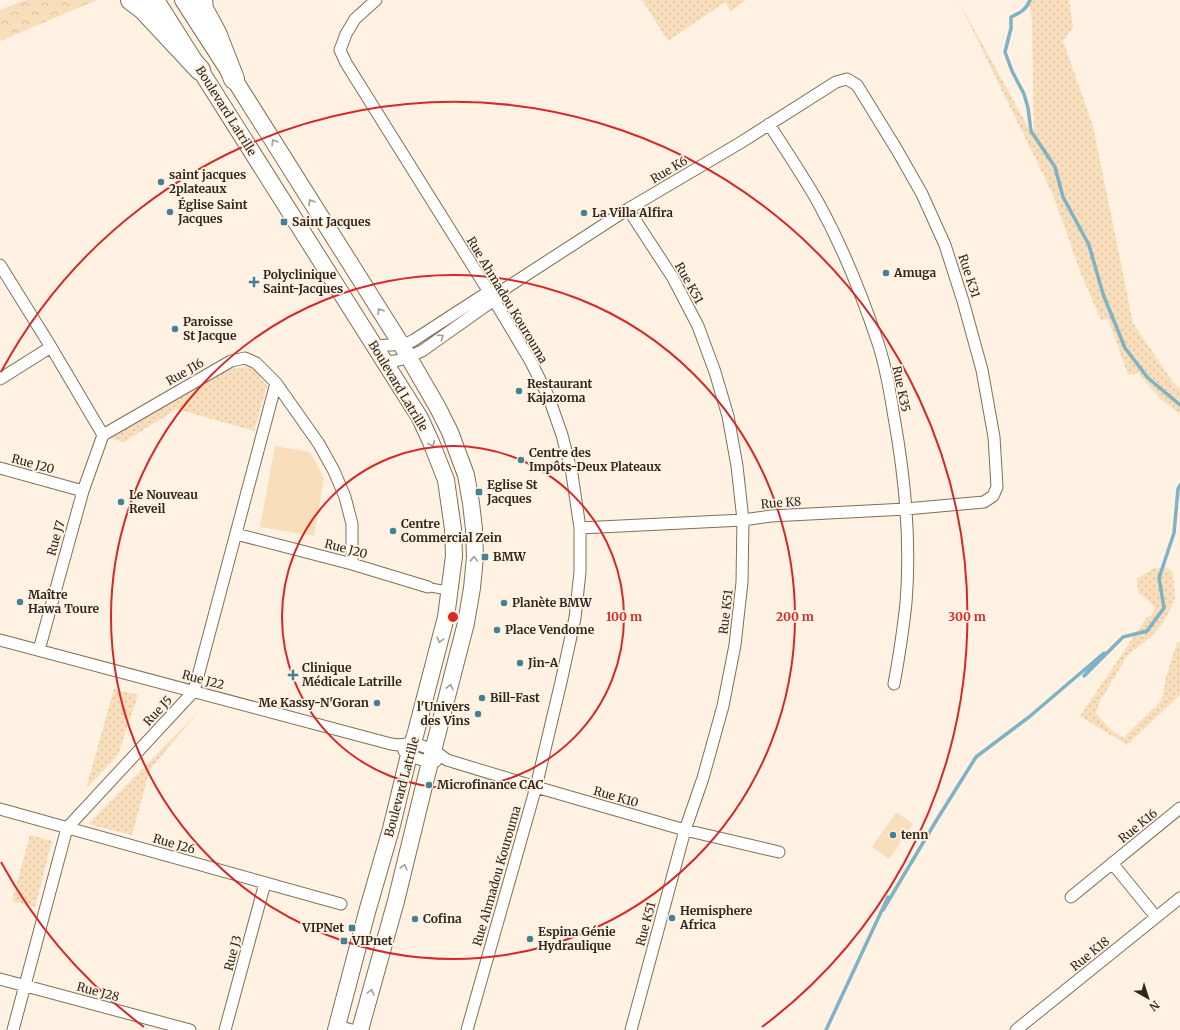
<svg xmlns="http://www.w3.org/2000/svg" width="1180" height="1030" font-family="Merriweather,serif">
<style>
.grass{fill:url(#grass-dots)}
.forest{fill:url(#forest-crowns)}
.garden{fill:#f9debc}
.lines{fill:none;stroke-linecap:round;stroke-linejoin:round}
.stream{stroke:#7eb2c5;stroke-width:3.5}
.pedestrian-casing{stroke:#816f58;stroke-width:10}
.minor-casing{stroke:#816f58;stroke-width:13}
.secondary-casing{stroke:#816f58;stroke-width:18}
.motorway-casing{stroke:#816f58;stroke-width:22}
.pedestrian{stroke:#fff;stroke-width:8}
.minor{stroke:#fff;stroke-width:11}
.secondary{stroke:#fff;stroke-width:16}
.motorway{stroke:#fff;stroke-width:20}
.oneway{stroke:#a19e9a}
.ring{fill:none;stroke:#d62828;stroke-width:2}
.poi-dot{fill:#448197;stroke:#fff2e3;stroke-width:1.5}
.labels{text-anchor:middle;stroke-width:3.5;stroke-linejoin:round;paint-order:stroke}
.street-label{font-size:12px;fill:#2f271e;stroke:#fff2e3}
.poi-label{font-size:12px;font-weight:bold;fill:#2f271e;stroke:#fff2e3;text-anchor:start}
.centre{fill:#d62828;stroke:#fff2e3;stroke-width:2}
.ring-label{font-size:12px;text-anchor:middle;font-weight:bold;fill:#d62828;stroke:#fff2e3;stroke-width:3.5;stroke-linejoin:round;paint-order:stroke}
</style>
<defs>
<pattern id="grass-dots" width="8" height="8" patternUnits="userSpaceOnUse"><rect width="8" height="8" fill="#f9debc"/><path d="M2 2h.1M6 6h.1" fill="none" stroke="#d6bea1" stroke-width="1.8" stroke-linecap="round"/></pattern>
<pattern id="forest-crowns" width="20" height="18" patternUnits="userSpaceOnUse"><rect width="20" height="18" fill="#f9debc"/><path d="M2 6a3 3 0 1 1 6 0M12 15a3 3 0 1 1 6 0" fill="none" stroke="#d6bea1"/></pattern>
</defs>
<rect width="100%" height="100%" fill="#fff2e3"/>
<path class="grass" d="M642,0H746L731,11L725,2L668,41Z
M958,0L1034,138L1032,23L1029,0H1069L1073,27L1063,41L1093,126L1133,323L1175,385L1180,388V414L1161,400L1138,373L1128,375L1108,319L1101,320L1081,274L1053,195Z
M245,367L253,369L267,386L254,431L177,409L124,442L109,438L230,369Z
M1166,567L1173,573L1175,599L1164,622L1152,636L1128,655L1099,703L1096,713L1109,728L1123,738L1162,700L1166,677L1177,643L1180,642V695L1127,745L1080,716L1147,617L1152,615L1155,608L1148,600L1138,593L1137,579L1152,569Z
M114,689L138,695L118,755L86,789Z
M201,709L150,769L132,835L88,824Z
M30,835L52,841L35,907L12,901Z"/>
<path class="forest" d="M25,0H97L0,41V10Z"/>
<path class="garden" d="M275,446L310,452L324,478L314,536L260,527Z
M896,812L913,824L889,859L872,847Z"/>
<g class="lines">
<path class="stream" d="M1030,0C1026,10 1020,13 1011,17V28L1005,52L1012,71L1024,94L1028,108L1031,131L1055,167L1063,197L1089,245L1103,294L1125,348L1148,378L1180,405
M826,1030L888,897L883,910L936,821L976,757L1029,717L1104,653L1084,676L1123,637L1147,631L1164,608L1159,578L1174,533L1178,489L1180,485"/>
<g class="pedestrian-casing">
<path id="pedestrian" d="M428,587L450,591"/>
</g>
<g class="minor-casing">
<path id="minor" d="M376,0L355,19L346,34L340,50L346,63L494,300L531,362L549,398L562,435L572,474L580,528V572L575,618L561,682L536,787L467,1030
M769,124C786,151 804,177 819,204C843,248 862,295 878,343C886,367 890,392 894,417C905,478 911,542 906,603C903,631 899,657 894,684
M628,209L673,278L698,326L715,372L728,416L737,466L743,520L742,582L735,645L723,706L703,778L685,830L631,1030
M0,265L51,347L103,435
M374,346L406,344L414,340L488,292L494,290
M384,362L395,361L403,359L422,351L494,300L506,288L628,209L740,143L836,82L847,79L857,85L897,150L922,194L945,245L963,301L982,370L994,437L997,487L993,496L984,502L906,509L771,516L743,520L580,528
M0,379L51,347
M103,435L231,361L245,358L256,363L276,383L319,444L334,471L345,497L352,524V564
M0,468L83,491
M236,534L352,564L428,587
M0,640L391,744L399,745L413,743L434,750L447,760L536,787L685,830L779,852
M39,650L83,491L103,435
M404,751C412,757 426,763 436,761
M0,809L341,904
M1112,863L1156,917
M1071,897L1180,808
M0,979L190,1030
M337,1026L352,1030
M13,1030L67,828L194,691L276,383
M225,1030L265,883
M1016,1030L1180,898"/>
</g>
<g class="secondary-casing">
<path id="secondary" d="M156,0L420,418L431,442L446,480L453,529L454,556L446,617L416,732L409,755L391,829L367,912L336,1030
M183,0L234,79L401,344L438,408L450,432L466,475L471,503L474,529L475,557L472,588L466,623L426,778L396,901L360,1030"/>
</g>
<g class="motorway-casing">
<path id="motorway" d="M131,0L143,9L200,70
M202,0L203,9L216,33L234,79"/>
</g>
<use href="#pedestrian" class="pedestrian"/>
<use href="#minor" class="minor"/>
<use href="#secondary" class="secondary"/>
<use href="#motorway" class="motorway"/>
</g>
<defs><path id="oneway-chevron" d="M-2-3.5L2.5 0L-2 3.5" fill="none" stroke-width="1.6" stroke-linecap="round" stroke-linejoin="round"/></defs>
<g class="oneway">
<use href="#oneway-chevron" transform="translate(274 142) rotate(-122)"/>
<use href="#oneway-chevron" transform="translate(311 202) rotate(-122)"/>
<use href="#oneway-chevron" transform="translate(380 311) rotate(-122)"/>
<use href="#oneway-chevron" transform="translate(441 337) rotate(-35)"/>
<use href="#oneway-chevron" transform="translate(432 444) rotate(68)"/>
<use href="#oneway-chevron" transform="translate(474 559) rotate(-88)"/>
<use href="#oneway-chevron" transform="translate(440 640) rotate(105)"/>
<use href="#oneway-chevron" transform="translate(450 687) rotate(-76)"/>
<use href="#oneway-chevron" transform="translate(404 867) rotate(-76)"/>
<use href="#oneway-chevron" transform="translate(371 992) rotate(-75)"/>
</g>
<g class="ring">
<circle cx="453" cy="617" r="171"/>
<circle cx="453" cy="617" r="342"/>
<path d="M144 1027A514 514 0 0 1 1 862M1 372A514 514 0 1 1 762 1027"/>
</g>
<g class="poi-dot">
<circle cx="161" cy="182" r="4"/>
<circle cx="170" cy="212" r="4"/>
<circle cx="584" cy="213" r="4"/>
<rect x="280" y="218" width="8" height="8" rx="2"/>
<circle cx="886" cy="273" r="4"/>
<path d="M252 276h4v4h4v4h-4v4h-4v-4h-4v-4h4z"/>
<circle cx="175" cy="329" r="4"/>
<circle cx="519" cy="391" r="4"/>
<circle cx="521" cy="460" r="4"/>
<rect x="475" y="488" width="8" height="8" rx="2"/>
<circle cx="121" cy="502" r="4"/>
<circle cx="393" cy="531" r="4"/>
<rect x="481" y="553" width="8" height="8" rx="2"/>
<circle cx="20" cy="602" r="4"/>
<circle cx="504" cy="603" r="4"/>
<circle cx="497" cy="630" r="4"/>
<circle cx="520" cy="663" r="4"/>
<path d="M291 669h4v4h4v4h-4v4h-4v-4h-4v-4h4z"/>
<circle cx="482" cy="698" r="4"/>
<circle cx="377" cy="703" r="4"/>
<circle cx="478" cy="714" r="4"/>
<circle cx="429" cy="785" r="4"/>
<circle cx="893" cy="835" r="4"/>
<circle cx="672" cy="918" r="4"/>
<circle cx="415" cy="919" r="4"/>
<rect x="348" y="924" width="8" height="8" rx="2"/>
<circle cx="530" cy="939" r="4"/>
<rect x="340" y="937" width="8" height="8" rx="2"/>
</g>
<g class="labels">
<g class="street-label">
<text transform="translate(226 111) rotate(58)" y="4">Boulevard Latrille</text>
<text transform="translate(669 170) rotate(-31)" y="4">Rue K6</text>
<text transform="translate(969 276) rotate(72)" y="4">Rue K31</text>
<text transform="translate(689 283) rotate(61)" y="4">Rue K51</text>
<text transform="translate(507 300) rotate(59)" y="4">Rue Ahmadou Kourouma</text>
<text transform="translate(185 372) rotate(-30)" y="4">Rue J16</text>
<text transform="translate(398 386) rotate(59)" y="4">Boulevard Latrille</text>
<text transform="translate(901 389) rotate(78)" y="4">Rue K35</text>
<text transform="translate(33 464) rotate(15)" y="4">Rue J20</text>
<text transform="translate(781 503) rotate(-4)" y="4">Rue K8</text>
<text transform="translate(56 538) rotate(-74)" y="4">Rue J7</text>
<text transform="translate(346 549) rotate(15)" y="4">Rue J20</text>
<text transform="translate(726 612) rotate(-83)" y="4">Rue K51</text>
<text transform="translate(203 680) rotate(15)" y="4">Rue J22</text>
<text transform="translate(158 711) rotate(-47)" y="4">Rue J5</text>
<text transform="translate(402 787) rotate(-75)" y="4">Boulevard Latrille</text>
<text transform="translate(616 797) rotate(16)" y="4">Rue K10</text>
<text transform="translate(1138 826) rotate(-39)" y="4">Rue K16</text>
<text transform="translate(174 844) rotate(16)" y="4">Rue J26</text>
<text transform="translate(497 876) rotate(-74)" y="4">Rue Ahmadou Kourouma</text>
<text transform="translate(646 924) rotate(-75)" y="4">Rue K51</text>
<text transform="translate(233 953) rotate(-75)" y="4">Rue J3</text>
<text transform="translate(1090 954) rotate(-39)" y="4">Rue K18</text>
<text transform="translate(98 992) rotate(15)" y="4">Rue J28</text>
</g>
<g class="poi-label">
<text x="169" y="179">saint jacques<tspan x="169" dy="14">2plateaux</tspan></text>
<text x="178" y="209">Église Saint<tspan x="178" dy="14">Jacques</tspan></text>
<text x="592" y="217">La Villa Alfira</text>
<text x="292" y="226">Saint Jacques</text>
<text x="894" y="277">Amuga</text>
<text x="263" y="279">Polyclinique<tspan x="263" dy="14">Saint-Jacques</tspan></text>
<text x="183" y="326">Paroisse<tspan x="183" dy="14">St Jacque</tspan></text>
<text x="527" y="388">Restaurant<tspan x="527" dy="14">Kajazoma</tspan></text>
<text x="529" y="457">Centre des<tspan x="529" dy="14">Impôts-Deux Plateaux</tspan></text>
<text x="487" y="489">Eglise St<tspan x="487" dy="14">Jacques</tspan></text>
<text x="129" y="499">Le Nouveau<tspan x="129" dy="14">Reveil</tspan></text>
<text x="401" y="528">Centre<tspan x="401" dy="14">Commercial Zein</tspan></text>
<text x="493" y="561">BMW</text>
<text x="28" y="599">Maître<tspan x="28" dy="14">Hawa Toure</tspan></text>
<text x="512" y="607">Planète BMW</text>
<text x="505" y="634">Place Vendome</text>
<text x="528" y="667">Jin-A</text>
<text x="302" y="672">Clinique<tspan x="302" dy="14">Médicale Latrille</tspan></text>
<text x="490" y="702">Bill-Fast</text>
<text x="369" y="707" text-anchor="end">Me Kassy-N'Goran</text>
<text x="470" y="711" text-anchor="end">l'Univers<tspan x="470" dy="14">des Vins</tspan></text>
<text x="437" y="789">Microfinance CAC</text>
<text x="901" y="839">tenn</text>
<text x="680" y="915">Hemisphere<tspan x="680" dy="14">Africa</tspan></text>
<text x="423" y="923">Cofina</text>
<text x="344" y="932" text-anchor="end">VIPNet</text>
<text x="538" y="936">Espina Génie<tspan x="538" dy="14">Hydraulique</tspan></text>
<text x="352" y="945">VIPnet</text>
</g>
</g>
<circle cx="453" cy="617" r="6" class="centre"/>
<g class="ring-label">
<text x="624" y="621">100 m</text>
<text x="795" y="621">200 m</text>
<text x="967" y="621">300 m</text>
</g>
<g transform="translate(1148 998) rotate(141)" stroke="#fff2e3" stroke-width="3" paint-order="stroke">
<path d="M0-3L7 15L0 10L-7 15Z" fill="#2f271e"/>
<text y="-6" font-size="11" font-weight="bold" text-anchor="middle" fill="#2f271e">N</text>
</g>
</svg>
